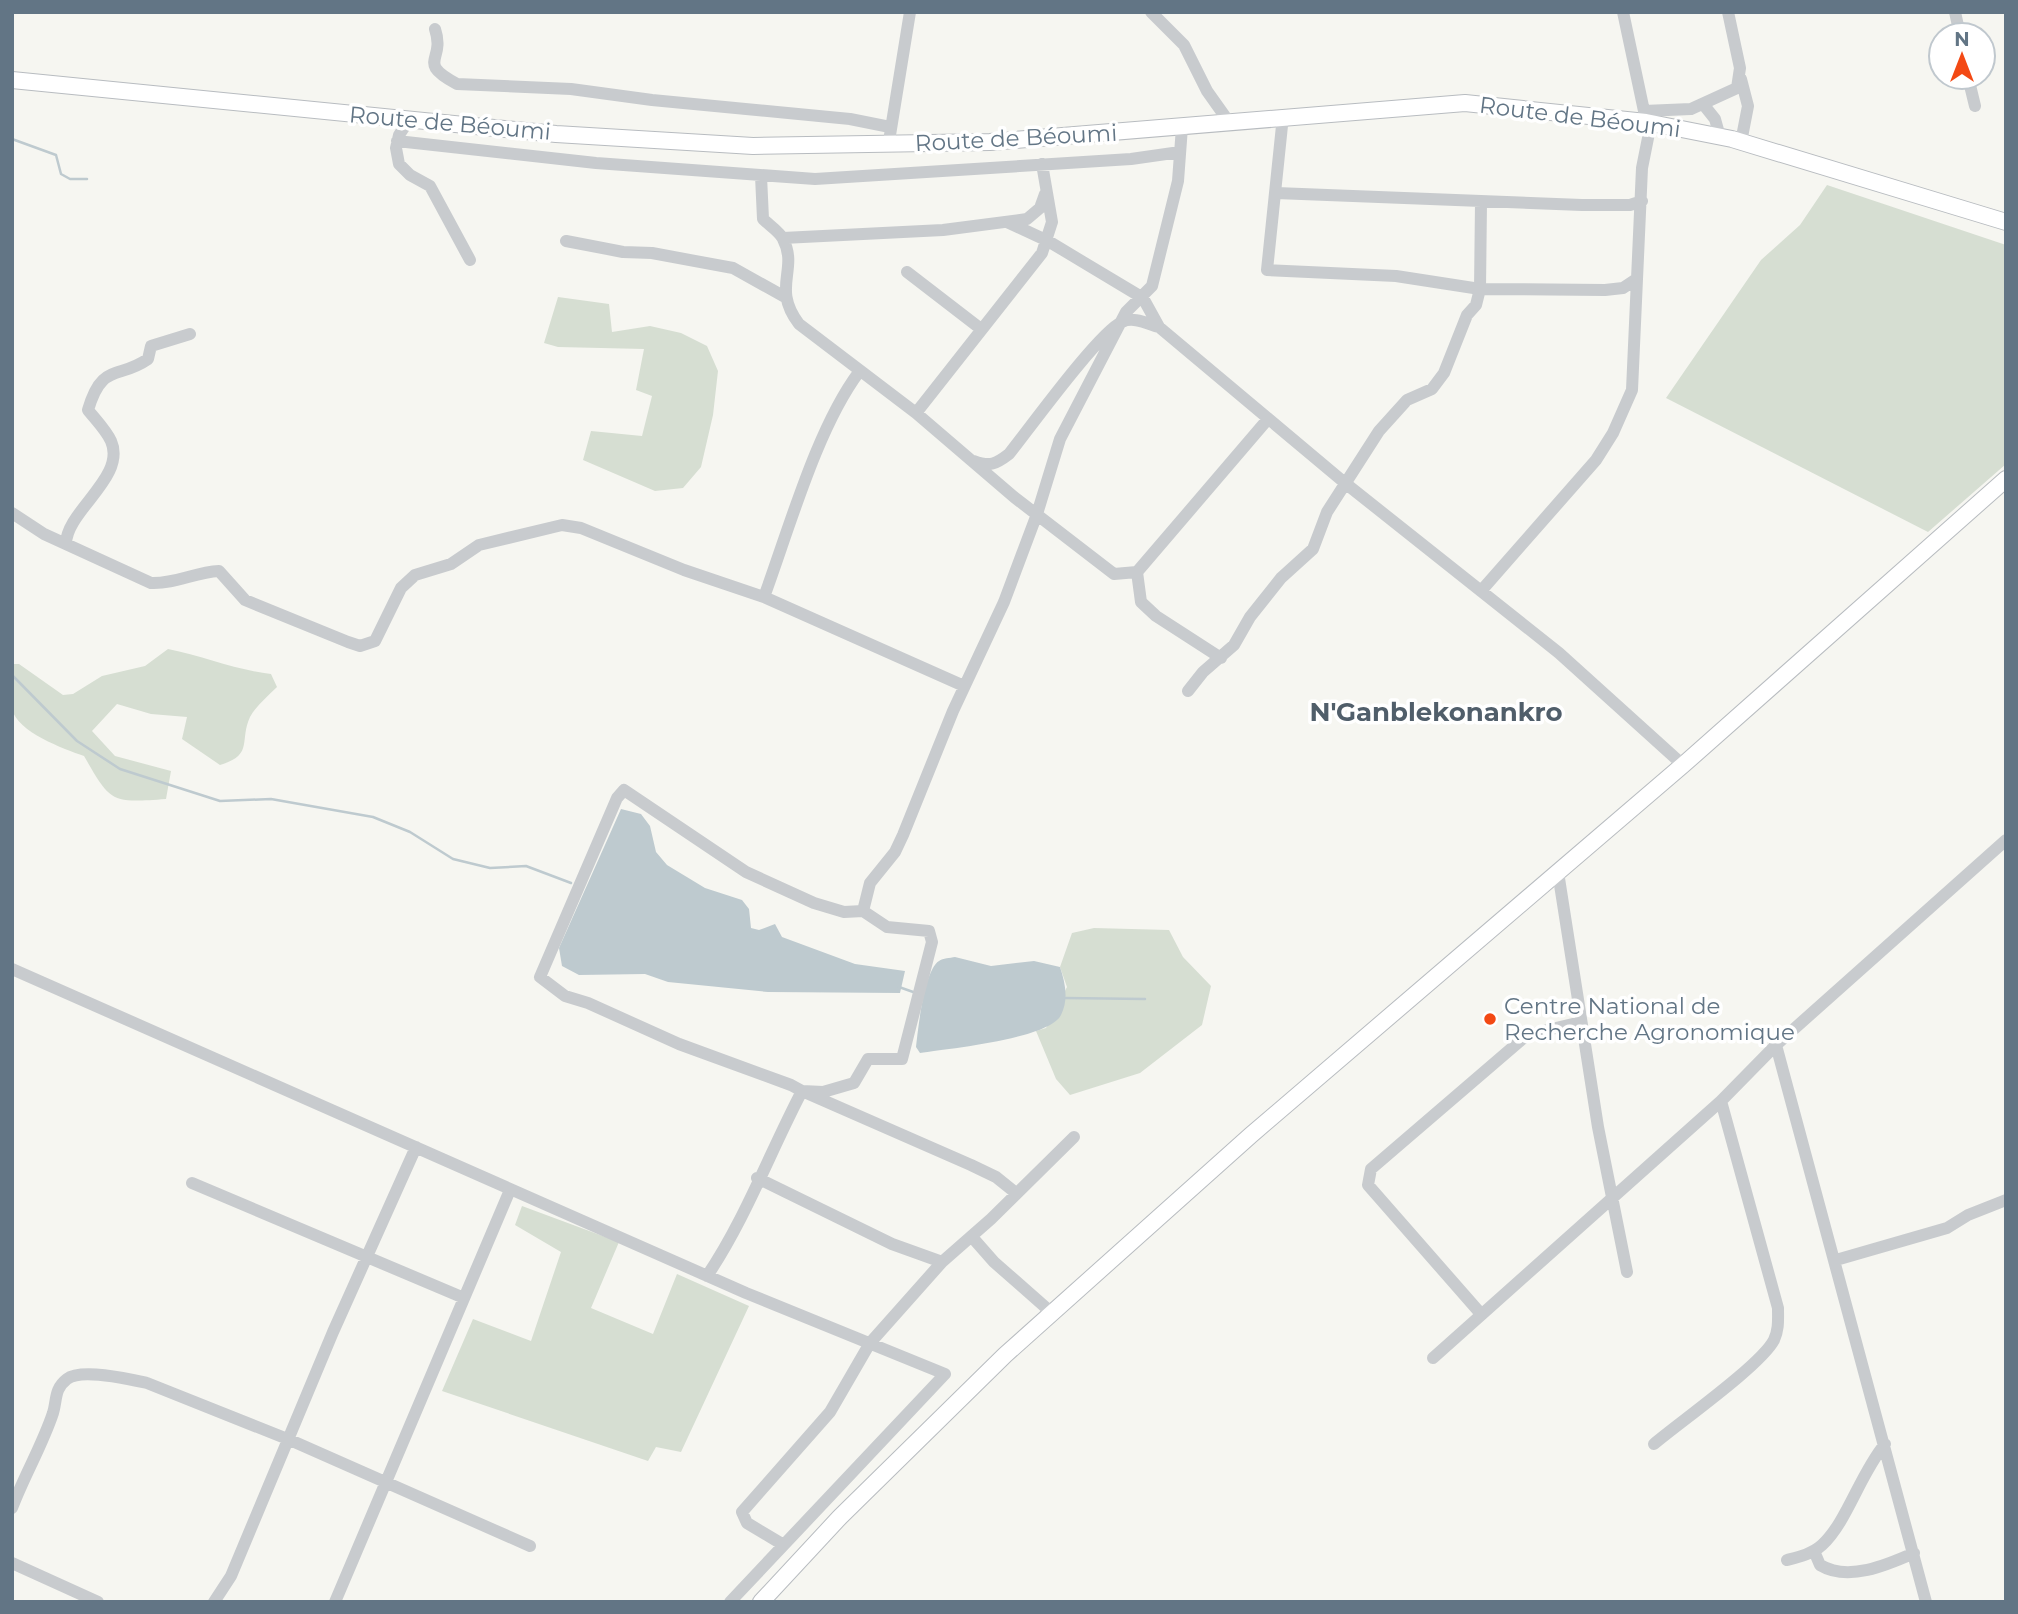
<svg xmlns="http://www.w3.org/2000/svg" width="2018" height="1614" font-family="Montserrat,sans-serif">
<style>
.green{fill:#d6ded2}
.water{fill:#becacf}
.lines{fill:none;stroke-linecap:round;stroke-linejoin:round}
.stream{stroke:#becacf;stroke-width:2.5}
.major-casing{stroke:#b8bcc0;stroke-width:18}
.minor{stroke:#c8cbce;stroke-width:12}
.major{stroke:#fff;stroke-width:16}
.poi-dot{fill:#f34914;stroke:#fff;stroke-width:2.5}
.labels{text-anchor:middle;stroke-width:7;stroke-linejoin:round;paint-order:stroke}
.street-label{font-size:23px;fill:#627585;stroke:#fff}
.poi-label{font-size:23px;fill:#627585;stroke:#fff;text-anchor:start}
.quarter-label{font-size:26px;font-weight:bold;fill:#505e6a;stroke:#fff}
</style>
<rect width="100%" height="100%" fill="#f6f6f1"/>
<path class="green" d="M1827,185L2006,245V464L1928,532L1666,398L1761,260L1800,225Z
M558,297L609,304L612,332L650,326L681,333L707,346L718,371L713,415L701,467L683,488L655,491L583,460L591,431L642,436L652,396L636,390L644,349L558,347L544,343Z
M168,649C203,656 236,670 271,674L277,687C268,696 256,706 250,717C239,741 254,755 220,765L182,739L187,717L151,714L117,704L92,731L115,756L171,771L166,799C111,803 111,803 84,756C64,749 17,732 12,709C10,695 12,678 12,664H19L63,695L73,694L102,676L145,666Z
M1094,928L1169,930L1183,957L1211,986L1202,1025L1140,1073L1070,1095L1056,1079L1036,1031L1046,1028L1067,987L1060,967L1072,933Z
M522,1206L619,1242L591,1308L653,1334L677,1274L749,1306L681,1452L656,1447L648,1461L442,1391L473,1319L531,1341L561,1252L515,1225Z"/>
<path class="water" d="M621,809L641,814L650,826L656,852L667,865L705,888L742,900L749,909L751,928L759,930L775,924L782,937L855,964L905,971L900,993L768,992L668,982L645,974L579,975L562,966L559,948Z
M955,957L991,966L1034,961L1060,967C1065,982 1069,999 1061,1015C1049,1039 947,1049 920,1053L916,1047C918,1030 924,970 939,961C943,958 950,958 955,957Z"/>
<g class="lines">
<path class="stream" d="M12,139L56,155L61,174L70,179H87
M12,675L77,741L120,769L220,801L271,799L373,817L410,832L453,859L490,868L526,866L571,883
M899,987L916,993
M1064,998L1145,999"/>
<g class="major-casing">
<path id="major" d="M12,80L556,134L753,146L990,142L1465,103L1646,122L1732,139L2006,222
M761,1602L840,1517L1005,1355L1251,1135L1683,765L2006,479"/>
</g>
<path class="minor" d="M1151,12L1184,45L1207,91L1229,122
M1955,12L1960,35
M435,29C446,62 415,61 457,84L571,89L652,100L850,119L890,127
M1968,77L1975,106
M1703,104L1715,119L1720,137
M1644,111L1691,109L1737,88L1740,68L1728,12
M1283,116L1267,270L1396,276L1480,289L1605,290L1623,288L1635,280
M409,120L399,135L396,148L399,164L410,175L430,186L470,260
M890,135L910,12
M397,141L596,163L815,179L1131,159L1180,152
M1741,142L1748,106L1741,79
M761,176L763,219C769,225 780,232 783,239C799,270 771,287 799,324L916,413L1014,497L1114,574L1137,572L1141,602L1156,616L1221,658
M1276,193L1582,205H1630L1642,201
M1007,222L1048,241L1143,298L1159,327L1345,483L1559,653L1683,765
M783,238L943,230L1027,219L1040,208L1045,194
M566,241L623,252L652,253L733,268L785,297
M907,272L981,329
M916,413L1042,253L1052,222L1042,164
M974,461C990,467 996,464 1009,454C1029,429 1099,332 1122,322C1133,316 1148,324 1159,327
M12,513L44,534L151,583C176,584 195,572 219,571L245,600L348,642L360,646L375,641L401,588L415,575L451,564L479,545L562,525L581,528L684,570L764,597L964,686
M66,544C66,511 127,477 111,441C106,430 95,419 88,410C102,362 118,380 148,359L151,346L190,334
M1137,572L1268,419
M1481,591L1596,460L1613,433L1632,390L1642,168L1651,123L1644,111L1623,12
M764,597C789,529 817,428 859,372
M1188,691L1203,672L1234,645L1250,617L1281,578L1313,549L1327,512L1379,431L1407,400L1432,389L1444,373L1467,315L1476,305L1480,289L1481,203
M1558,872L1598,1127L1627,1272
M863,911L870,883L895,852L903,835L953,711L1004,602L1037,514L1060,439L1126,312L1152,286L1178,181L1182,127
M12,969L746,1293L945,1374L730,1602
M1776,1045L1926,1602
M757,1178L892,1244L942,1262
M192,1183L464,1298
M972,1237L994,1262L1052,1313
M1836,1260L1947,1228L1968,1215L2006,1200
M707,1276C745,1220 770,1152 802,1091L823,1092L854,1083L868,1059H902L932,942L929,931L887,927L863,911L844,912L814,903L746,872L624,790L617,798L540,977L565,996L588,1003L679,1044L791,1085L802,1091L971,1165L996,1177L1016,1193
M1481,1314L1368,1185L1371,1169L1527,1035L1581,1022
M1433,1358L1721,1101
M1654,1444C1680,1422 1761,1365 1774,1340C1779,1329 1778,1320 1778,1308L1721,1101L1776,1045L2006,840
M12,1508C24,1476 42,1446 53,1413C57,1400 54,1389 67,1379C81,1368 129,1379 147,1383L290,1440L530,1546
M782,1544L747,1523L742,1512L830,1412L870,1343L942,1262L991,1219L1074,1137
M1814,1551L1820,1565C1848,1582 1887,1565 1914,1553
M1787,1560C1799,1557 1812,1554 1822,1545C1847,1522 1860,1474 1885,1444
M12,1563L98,1602
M214,1602L231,1576L333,1332L416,1147
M335,1602L510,1190"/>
<use href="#major" class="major"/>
</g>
<circle class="poi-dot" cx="1490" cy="1019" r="7"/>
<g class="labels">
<g class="street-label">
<text transform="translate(1580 117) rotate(7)" y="8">Route de Béoumi</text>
<text transform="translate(450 123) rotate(5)" y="8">Route de Béoumi</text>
<text transform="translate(1016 138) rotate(-3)" y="8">Route de Béoumi</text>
</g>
<g class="poi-label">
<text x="1504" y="1014">Centre National de<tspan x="1504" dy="26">Recherche Agronomique</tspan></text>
</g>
<g class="quarter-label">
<text x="1436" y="721">N'Ganblekonankro</text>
</g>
</g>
<rect width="2018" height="1614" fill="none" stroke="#627585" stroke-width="28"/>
<g transform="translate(1962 56)"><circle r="33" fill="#ffffff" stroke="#c0c8ce" stroke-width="2"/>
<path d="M0-5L12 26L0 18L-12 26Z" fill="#f34914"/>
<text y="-10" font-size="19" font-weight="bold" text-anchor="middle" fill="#627585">N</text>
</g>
</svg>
